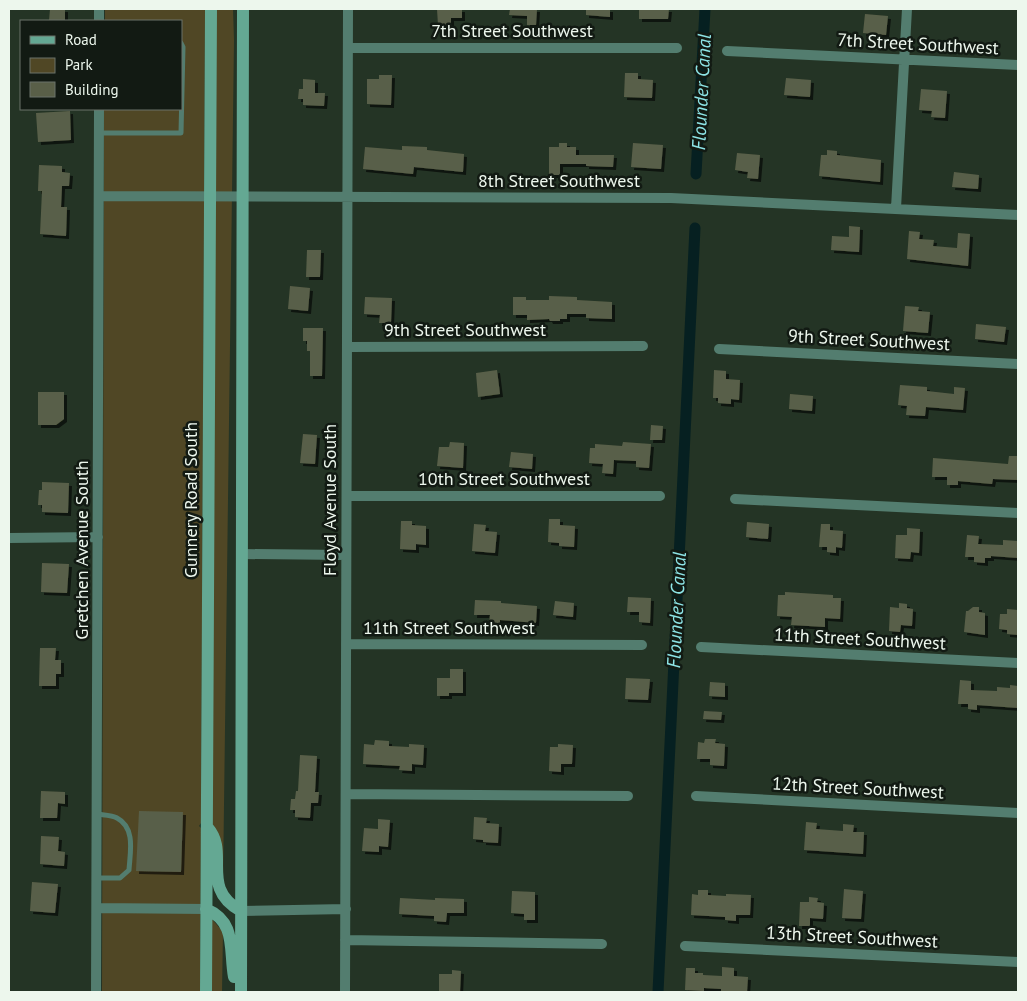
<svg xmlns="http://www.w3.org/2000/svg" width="1027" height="1001" font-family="'PT Sans',sans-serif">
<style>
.green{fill:#504725}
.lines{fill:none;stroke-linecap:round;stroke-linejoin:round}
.canal{stroke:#062021;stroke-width:11}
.building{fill:#595f48;filter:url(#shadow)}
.lane{stroke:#537d6f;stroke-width:5}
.street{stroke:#537d6f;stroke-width:10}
.secondary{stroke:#64a893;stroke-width:12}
.labels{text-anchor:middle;stroke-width:5;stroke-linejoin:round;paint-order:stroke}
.street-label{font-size:18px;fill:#edf7ed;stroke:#121a13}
.water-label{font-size:19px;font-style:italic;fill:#8de4e6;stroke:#121a13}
</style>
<defs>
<filter id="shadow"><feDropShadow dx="3" dy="3" stdDeviation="0" flood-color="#0009"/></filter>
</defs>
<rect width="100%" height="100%" fill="#243425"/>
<path class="green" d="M105,9H205L201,823L199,826L201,828L200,992H102L104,109H181V21H105Z
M216,9H233L234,40L223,882C222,862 224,839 211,823Z
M211,918L223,932L222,992H211Z"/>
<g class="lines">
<path class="canal" d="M696,174L705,9
M658,992L695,228"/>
</g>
<path class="building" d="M50,9H65V21H49Z
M437,9H462V18H451V25H438Z
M510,9H537L536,25H527V16L509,15Z
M586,9H610V17L586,15Z
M639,9H669L668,19H639Z
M865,14L888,16L886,35L863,33Z
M625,73H638V79L653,80L652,98L624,97Z
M379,75H392L391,105L367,104V79H379Z
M786,78L811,80L810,97L784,95Z
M303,79L315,80V93H325L324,106L303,105V99H298L299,89H303Z
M921,89L947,91L945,118L931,117L932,111L919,110Z
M70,111L71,140L38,142L36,113Z
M559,143H567V147H576V155H614L613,167L586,166V164H560V175H549V147H559Z
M633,143L663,145L661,169L631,167Z
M402,146L427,147V150L464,154L463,172L414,167L413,174L363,169L365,147L402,150Z
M827,150L837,151V155L881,160L880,182L819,176L821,155H827Z
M737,153L760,155L758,179L747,178L748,172L735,170Z
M39,165L62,166V172L70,173L69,186H62L61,207H67L66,236L40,234L42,191H38Z
M954,172L979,175L978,189L952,187Z
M849,226L860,227L859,252L831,250L832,236L849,237Z
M909,231L920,232L919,239L934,240L933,246L957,248L958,233L970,234L968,266L907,259Z
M307,250H321L320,277H306Z
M290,286L310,288L308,311L288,309Z
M549,296L577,297V300L612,302V319L586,318V314H567V319H560V321H550L549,319L527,320V315H513V297H526V300H549Z
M365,297L392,298L391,323H379L380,315L364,314Z
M905,306L919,307L918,311L930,312L928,333L903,331Z
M976,324L1006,327L1004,342L975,339Z
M303,328H323L322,376H310V351H307V341H303Z
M497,370L500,394L478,397L476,373Z
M714,370L726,371V379L740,380L739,400L731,399V404L718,403V398H713Z
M900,385L927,387V391L954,394V387L965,388L963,410L926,407L925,416L906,415L907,406L898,405Z
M38,392H64V419L56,425H38Z
M790,394L813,396L812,411L789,409Z
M651,425L663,426L662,440H650Z
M303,434L317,435L315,464L300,463Z
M450,442L464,443L463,468L437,466L439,447H449Z
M623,442L651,444L649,468L636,467V461L614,460L613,474L602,473L603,464L589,463L590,448H595V444L622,446Z
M511,452L533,454L532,469L509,467Z
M1009,456H1018V480L993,479L992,484L958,481V485H947V477H932L933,458L1008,464Z
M42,482L69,483L68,513L42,512V505H38L39,490H42Z
M549,519H560V525L575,526L574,547L559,546V543L548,542Z
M401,521H412V525L426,526V545L416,544V550L400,549Z
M747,522L769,524L768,539L746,537Z
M474,524L486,525L485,531L497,532L495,553L472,551Z
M821,524H830V530L843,531L842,548L836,547V553L827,552V547H819Z
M907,528L920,529L919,553L911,552L910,559L895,558L896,535H907Z
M967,535L979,536L978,544L1003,545V540L1018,541V558L991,556V558H985V563L974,562V557H965Z
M42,563L69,564L67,593L41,592Z
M785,592L833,595V598H841L840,619L825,618V627L791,625L792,617L777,616L778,595H785Z
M628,597L651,598L650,623L639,622V612H627Z
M475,600L501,601V603L537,606L536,623L500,620V624L489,623L490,615H474Z
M555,601L574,603L573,617L553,615Z
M899,603L907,604V608L913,609L912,626L901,625L900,632L889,631L890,607L899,608Z
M973,607H979V612L985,613V635L964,632L966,611H968Z
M1007,609L1018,610V635L1007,634V630L999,629L1000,614H1007Z
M40,648H56L55,660H61V674H56V686H39Z
M450,669H463V693H449V696H437V678H450Z
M626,678L650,679L648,700L625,699Z
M960,680L971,681V690L997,691V687L1010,688V685L1018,686V708L977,705V710L968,709V704H958Z
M710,682L725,683V697L709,696Z
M704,711L722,712L721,720L703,719Z
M705,739H716L715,743L725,744L724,766L710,765V759H697L698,742L704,743Z
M375,740L389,741V746L409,747V744L424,745L423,765L412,764V771L399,770L400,766L363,764L364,744L374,745Z
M558,744L573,745L572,764H561V772L549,771L550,747H558Z
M300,755L317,756L315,792H319L318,803H311L310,818L295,817V810H290L291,799H295L296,791H298Z
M41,791L65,792V804L58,803L57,818H40Z
M139,811L183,812L181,872L136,871Z
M474,817L487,818L486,823L499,824L498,843L483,842V840L473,839Z
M378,819L390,820L388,847L379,846V852L362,851L364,828L378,829Z
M806,822L817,823L816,829L843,831V824L854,825L853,832H864L863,854L804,850Z
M41,836L59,837L58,851L65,852L64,866L40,864Z
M32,882L58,884L55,913L30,911Z
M844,889L863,891L861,919L842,918Z
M698,890H708V895L726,896V894L751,895L750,915H736V921L725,920V917L691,915L692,894L698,895Z
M512,891L535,892V920H524V914L511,913Z
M809,897L818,898L817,902L824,903L823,919L810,918V926H799L800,902H809Z
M400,898L435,900V898L464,899V913H447L446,922L434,921V916L399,914Z
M722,967L734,968V976L748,977L747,992H721V989L704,988V991L685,990L686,968H695V973H703V975L722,976Z
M452,970L461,971L460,992H439V974H452Z"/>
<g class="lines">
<path class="lane" d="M99,133H181L183,47L181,43
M97,878H120L129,870C130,853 136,828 117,818C112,815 103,815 97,814"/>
<path class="street" d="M99,21V9
M348,48H677
M727,51L1018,65
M99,196L671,198L1018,215
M896,208L907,9
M347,347L643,346
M719,349L1018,364
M347,496H660
M735,499L1018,513
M9,538L98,537
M242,554L346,555
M346,644L642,645
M701,647L1018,663
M347,794L628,796
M696,796L1018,813
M97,908L206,909
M241,911L346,909
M345,940L602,944
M685,946L1018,962
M96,992L99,109
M345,992L348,9"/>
<path class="secondary" d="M208,828C230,853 199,888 241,911
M206,909C237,922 229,950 234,977
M206,992L211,9
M241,992L243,9"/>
</g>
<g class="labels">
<g class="street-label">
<text x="512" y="37">7th Street Southwest</text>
<text transform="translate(918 44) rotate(3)" y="6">7th Street Southwest</text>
<text x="559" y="187">8th Street Southwest</text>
<text x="465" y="336">9th Street Southwest</text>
<text transform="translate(869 340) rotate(3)" y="6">9th Street Southwest</text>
<text x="504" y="485">10th Street Southwest</text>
<text transform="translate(191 500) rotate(-90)" y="6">Gunnery Road South</text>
<text transform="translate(330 500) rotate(-90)" y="6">Floyd Avenue South</text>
<text transform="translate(82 550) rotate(-90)" y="6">Gretchen Avenue South</text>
<text x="449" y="634">11th Street Southwest</text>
<text transform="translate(860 639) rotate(3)" y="6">11th Street Southwest</text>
<text transform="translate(858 788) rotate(3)" y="6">12th Street Southwest</text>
<text transform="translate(852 937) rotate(3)" y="6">13th Street Southwest</text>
</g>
<g class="water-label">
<text transform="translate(701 92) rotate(-87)" y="7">Flounder Canal</text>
<text transform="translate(676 610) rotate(-87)" y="7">Flounder Canal</text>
</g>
</g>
<rect width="1027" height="1001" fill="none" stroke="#edf7ed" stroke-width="20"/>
<rect x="20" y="20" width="162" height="90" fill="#121a13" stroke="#6a726a"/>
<rect x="30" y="36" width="25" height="8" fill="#64a893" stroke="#6a726a"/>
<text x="65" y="45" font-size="15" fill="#edf7ed">Road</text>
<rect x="30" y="58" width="25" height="15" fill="#504725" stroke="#6a726a"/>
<text x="65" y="70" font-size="15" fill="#edf7ed">Park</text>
<rect x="30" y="82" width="25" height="15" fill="#595f48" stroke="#6a726a"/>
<text x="65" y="95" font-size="15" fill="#edf7ed">Building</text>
</svg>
